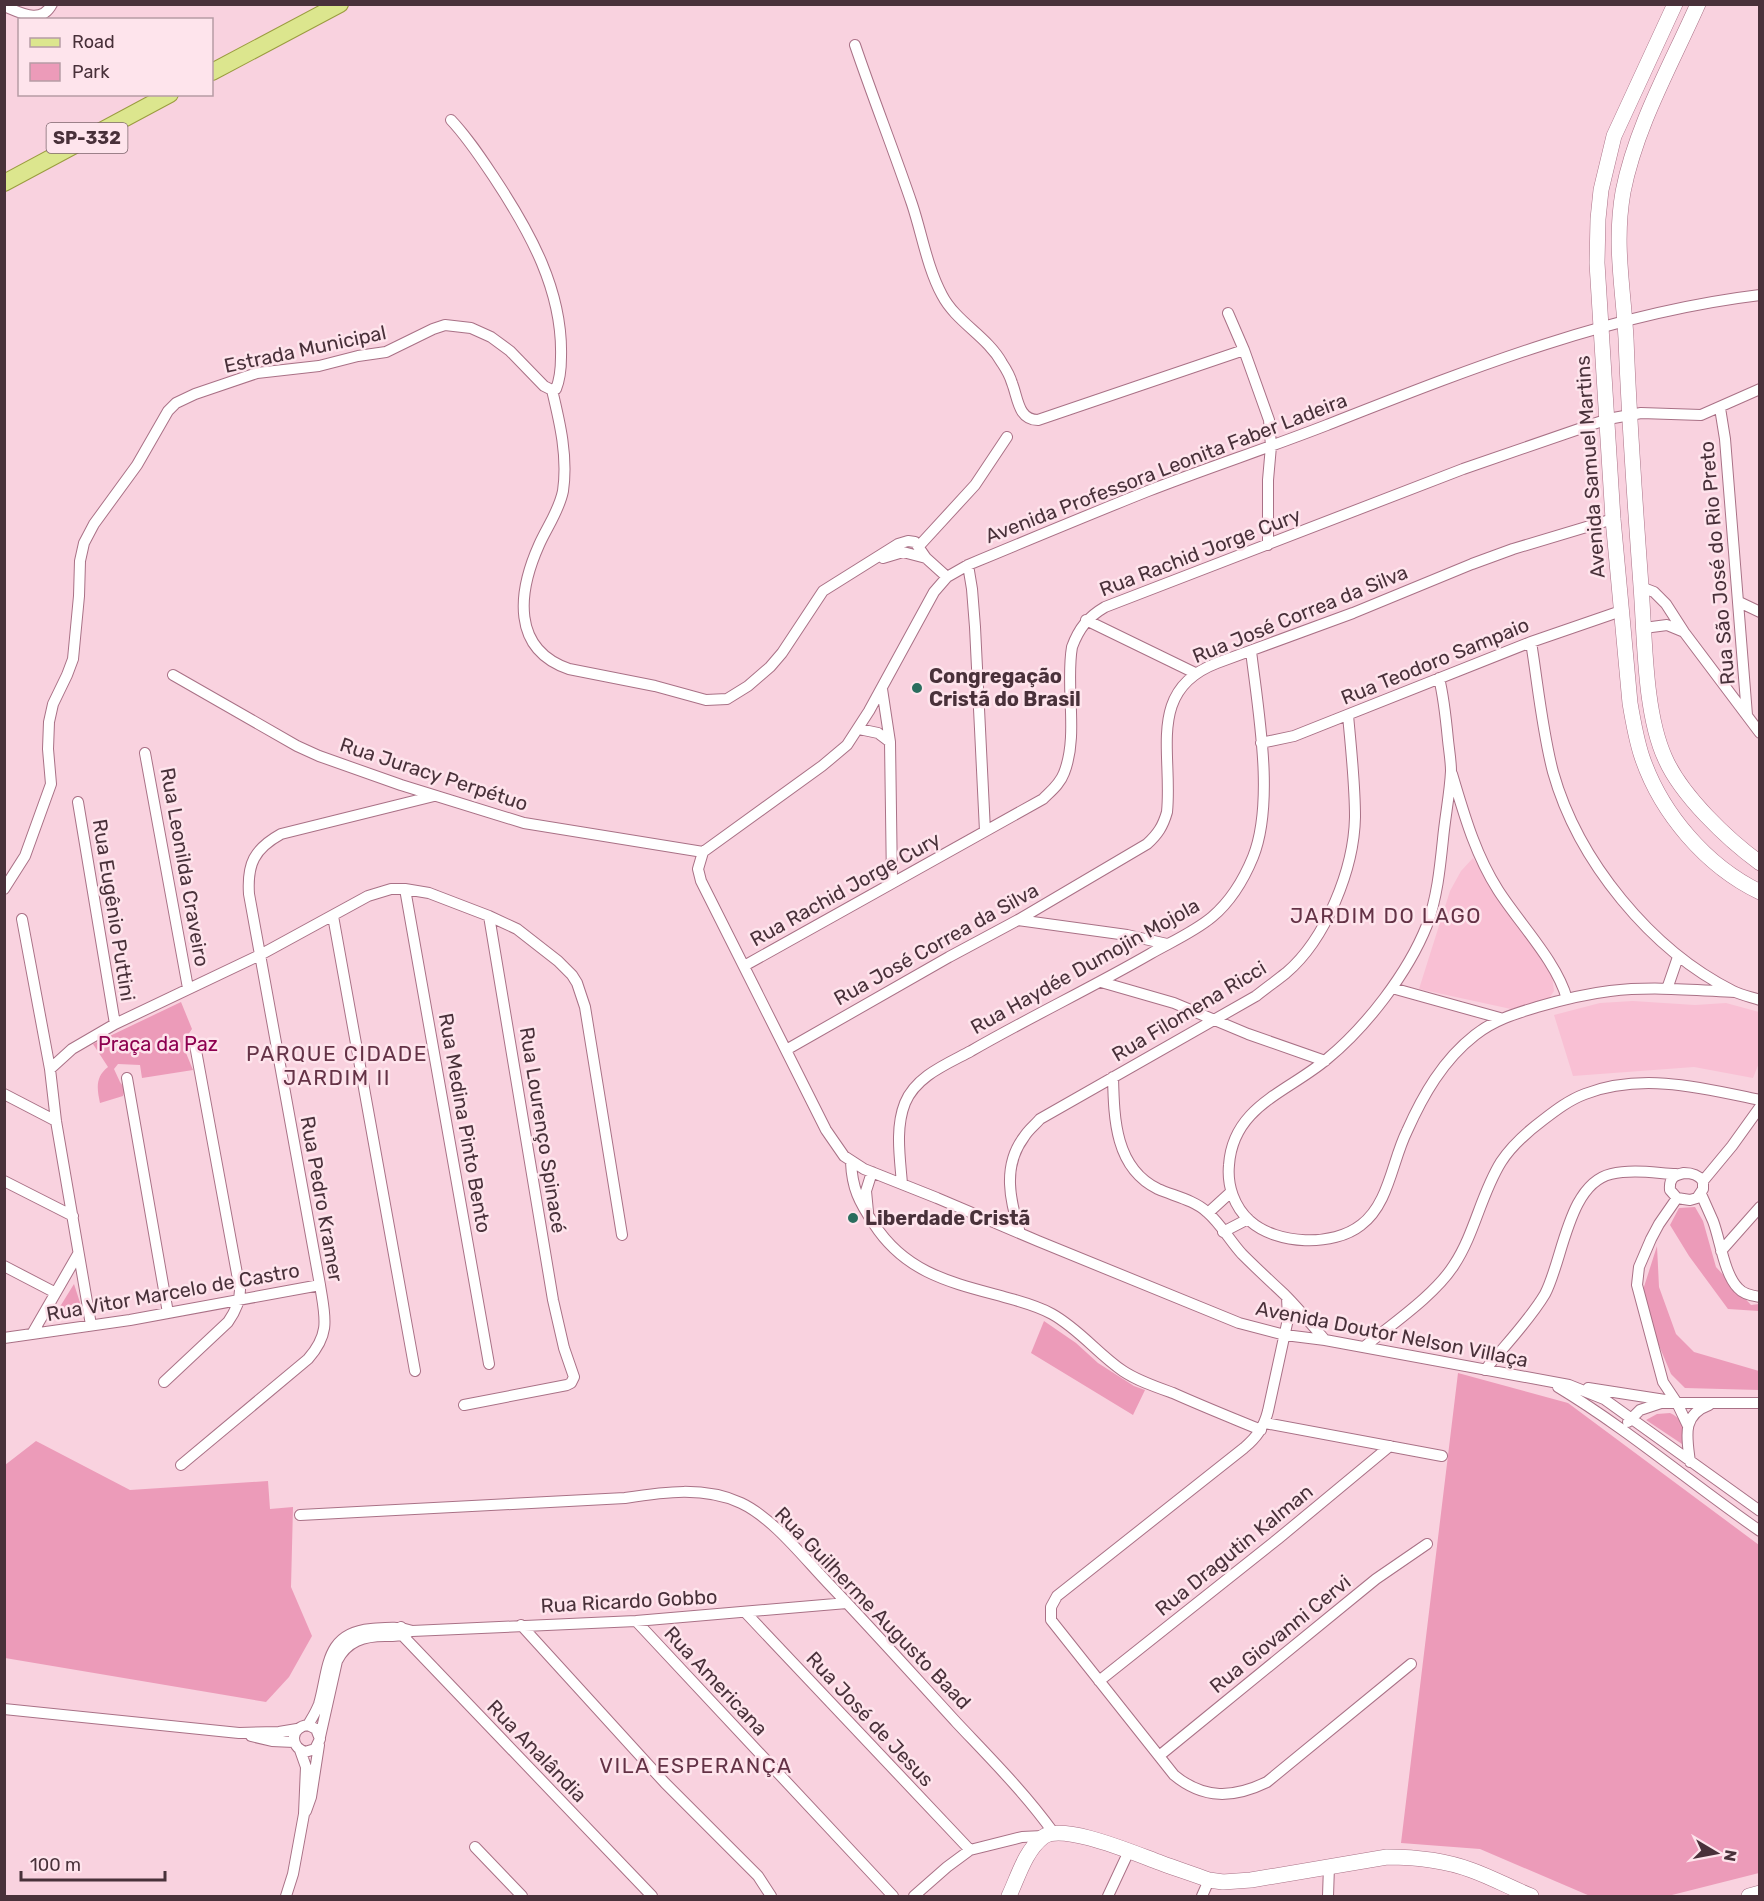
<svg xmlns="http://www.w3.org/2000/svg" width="1764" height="1901" font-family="Rubik,sans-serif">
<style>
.built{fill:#f9c0d4}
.green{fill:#ec9bb9}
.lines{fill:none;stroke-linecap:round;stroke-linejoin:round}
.street-casing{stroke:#a97186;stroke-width:12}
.secondary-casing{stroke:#a97186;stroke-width:16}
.primary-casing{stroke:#9a9c3f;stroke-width:18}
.street{stroke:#fff;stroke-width:10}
.secondary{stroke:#fff;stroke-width:15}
.primary{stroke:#dce68e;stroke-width:16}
.poi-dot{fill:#2a6d5e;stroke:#fee4ec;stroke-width:2}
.labels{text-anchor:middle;stroke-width:5;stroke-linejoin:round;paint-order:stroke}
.shield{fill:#fee4ec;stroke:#7f676f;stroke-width:1.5}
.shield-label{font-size:18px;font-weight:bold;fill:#49313a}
.street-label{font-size:20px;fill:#49313a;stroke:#fee4ec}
.poi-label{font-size:20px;font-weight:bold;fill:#49313a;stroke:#fee4ec;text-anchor:start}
.park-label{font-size:20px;fill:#8d0050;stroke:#fee4ec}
.neighbourhood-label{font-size:21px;letter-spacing:1.5px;fill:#643246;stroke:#fee4ec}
</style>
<rect width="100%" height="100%" fill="#f9d2df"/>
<path class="built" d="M1473,858L1552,976L1554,991L1548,1000L1511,1009L1419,989L1450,891L1461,871Z
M1633,1001L1695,1005L1726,1003L1759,1012V1063L1753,1078L1694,1067L1573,1076L1554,1015L1600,1003Z"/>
<path class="green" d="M181,1002L192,1029L185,1039L186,1053L193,1070L142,1078L140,1065L118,1064L114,1069L120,1082L125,1089L123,1096L100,1103C97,1089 95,1077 108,1067L93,1044Z
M1695,1207L1703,1221L1716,1267L1751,1305L1759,1304V1311L1728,1309L1689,1256L1670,1225L1679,1208Z
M1657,1246L1659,1287L1676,1334L1694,1352L1759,1371V1390L1685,1388L1671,1374L1658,1343L1642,1293Z
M74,1284L84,1315L53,1318Z
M1044,1321L1076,1343L1098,1363L1134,1386L1145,1390L1133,1415L1031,1353Z
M1458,1373L1568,1403L1759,1545V1873L1668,1896H1590L1480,1849L1401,1843Z
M1670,1413C1685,1420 1686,1430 1682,1444L1646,1420L1657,1414Z
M36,1441L130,1490L268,1481L270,1509L293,1507L291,1587L312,1636L289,1677L266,1702L5,1658V1465Z"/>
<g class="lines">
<g class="street-casing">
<path id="street" d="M4,6C21,13 41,25 52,4
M855,45C873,98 894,151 912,204C922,234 927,267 942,295C956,322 987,336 1002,363C1006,369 1010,376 1012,383C1018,398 1018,420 1038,420L1244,350
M451,120C468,138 481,158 495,179C530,232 563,291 561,357C561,367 560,379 556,389L552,390
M1760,295C1609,313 1467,370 1327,425C1268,448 1207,468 1148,491C1088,515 1028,540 968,565L947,577L934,592L869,711L847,745L822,766L703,852L698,869L701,881L826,1130L844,1156L864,1169L937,1198L1038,1241L1239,1323L1285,1335L1325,1340L1569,1385L1604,1399L1760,1511
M1228,313L1244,350L1269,420L1271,446L1268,480V545
M552,390C560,423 568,457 563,491C559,511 547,527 539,545C518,592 511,649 569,669L655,686L706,700L727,699L748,686L770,667L782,653L823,591L898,544L908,541L915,542L926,558L947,577
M1720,408L1725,439L1747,715
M919,546L975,485L1007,437
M883,558L903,552L926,558
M968,565L972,589L975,627L985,831
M1641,587L1654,592L1666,604L1684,632L1760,733
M1739,602L1760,612
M1086,620L1195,673
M1644,628L1667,625L1684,632
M1531,642C1538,685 1542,730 1553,772C1578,861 1651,950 1733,991C1741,995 1751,997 1760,1000
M173,675L297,746L319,756L401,785L524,823L703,852
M1439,678C1444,698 1446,719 1448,740C1449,750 1451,761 1451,771C1450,793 1445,817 1443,839C1440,868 1437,898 1427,925C1408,973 1366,1027 1327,1059C1288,1092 1233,1106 1229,1165C1227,1185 1234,1207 1250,1221C1277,1245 1333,1247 1361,1225C1389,1204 1392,1161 1407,1131C1423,1095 1443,1060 1475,1035C1494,1020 1514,1014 1537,1007C1561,1000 1585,994 1610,991C1652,986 1694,990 1735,992
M882,689L890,742L892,882
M859,729L878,733L890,742
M1261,743L1294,736L1531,642L1621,611
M145,753L188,988
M1452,774C1464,814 1475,854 1498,890C1519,923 1557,962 1567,999
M78,802L115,1024
M4,889L25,856L51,784L48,749L49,722L53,704L67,675L73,659L79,596L80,561L84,543L94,524L137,465L168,411L176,403L195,394L257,373L319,366L358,356L386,352L433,329L445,325L471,328L491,337L510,351L544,386L552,390
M405,889L489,1364
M333,916L415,1371
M22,919L50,1069L56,1121L91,1325
M1018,920L1127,935L1167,944
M744,966L1043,799C1051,791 1060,784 1064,773C1079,735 1065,687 1072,647C1079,628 1088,617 1105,607L1463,469L1608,419L1641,413L1701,415L1760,389
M1101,982L1174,1003L1248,1034L1325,1061
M1392,988L1500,1018
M1667,989L1678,957
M786,1050L949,957L1018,920L1147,844C1158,834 1163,826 1167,812C1173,753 1146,690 1217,663L1353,613L1472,564L1513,549L1613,519
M50,1069L72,1049L115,1024L260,955L368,896L391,889H405L429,893L489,916L517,929L558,961L572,975L577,983L585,1007L622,1235
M1113,1077C1114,1119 1115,1168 1158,1189C1174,1196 1194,1200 1207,1212C1221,1224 1230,1241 1242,1254C1256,1268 1271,1282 1285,1295C1299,1309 1312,1325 1325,1340
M127,1078L168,1313
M4,1094L56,1121
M851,1162C852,1188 859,1202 874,1224C905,1272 949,1282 1001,1296C1018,1301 1036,1305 1052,1314C1079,1329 1098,1354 1123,1371C1138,1381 1156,1387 1173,1393C1202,1406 1232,1418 1261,1430
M1684,1173C1693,1173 1698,1175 1703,1181V1189L1697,1198L1690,1200L1677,1198L1670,1190C1669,1178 1674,1175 1684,1173Z
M4,1181L73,1216
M1703,1181L1732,1146L1760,1107
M902,1184C900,1158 895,1128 905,1103C916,1076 947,1064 971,1051C1030,1017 1091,988 1150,954C1171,942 1194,932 1212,917C1231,901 1244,879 1253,857C1275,802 1258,710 1251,651
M1701,1194C1705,1203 1709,1212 1713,1221C1720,1239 1724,1274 1738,1288C1743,1294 1752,1296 1760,1297
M1677,1198L1659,1224L1651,1239L1639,1267L1637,1285L1663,1382L1677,1403L1688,1426
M868,1212L866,1191L872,1172
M1208,1213L1231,1192
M1223,1232L1248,1219
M1020,1233C1010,1201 1002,1166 1024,1137C1028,1130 1035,1125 1040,1119L1256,996C1266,988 1276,981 1286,973C1326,939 1354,869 1355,817C1355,783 1351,749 1348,715
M1721,1251L1760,1207
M4,1266L54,1292
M1287,1297L1288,1319L1268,1411C1264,1427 1257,1437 1244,1448L1057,1596L1051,1607V1620L1174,1775C1204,1800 1234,1798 1267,1782L1411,1664
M32,1334L78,1254
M4,1338L130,1320L320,1285
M1364,1347C1392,1324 1435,1295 1454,1265C1475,1233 1481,1194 1501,1162C1512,1145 1527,1132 1543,1120C1556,1110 1569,1100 1585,1094C1642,1072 1703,1088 1760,1100
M1485,1370C1505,1345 1529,1321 1545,1294C1563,1260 1568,1184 1611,1174C1632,1169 1655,1173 1676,1174
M164,1382L228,1322C235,1312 240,1302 240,1290L195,1045
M1558,1387C1629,1430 1692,1484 1760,1531
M1588,1388L1665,1400
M464,1405L567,1385L571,1383L574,1377L564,1348L553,1300L489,916
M1628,1422L1640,1410L1661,1403H1760
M1265,1423L1442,1456
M1690,1462C1687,1438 1681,1415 1709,1405
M181,1465L308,1359C331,1333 325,1317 320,1285L249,894C247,864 254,849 281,834L434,796
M300,1515L625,1498C664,1492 704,1486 741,1503C773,1518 803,1557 828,1583C872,1629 914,1676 957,1723C990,1758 1025,1793 1053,1832
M745,1612L970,1850
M636,1621L893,1896
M521,1625L665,1783L758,1876L771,1896
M401,1627L403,1636L652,1896
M1099,1681L1279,1538L1390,1446
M4,1709L239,1733L279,1732L297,1729
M308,1725L316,1729L320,1739L315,1749L305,1752C289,1746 291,1727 308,1725C312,1718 316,1712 319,1704C329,1670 324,1633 371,1629C385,1628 398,1626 412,1631L636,1621L847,1603
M251,1736L272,1741L294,1742
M320,1737L337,1661C347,1641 364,1636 385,1636C394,1636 401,1636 409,1632
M1159,1756L1376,1579L1427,1544
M306,1811L311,1797L319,1745
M475,1847L522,1896
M286,1896L293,1874L304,1814L306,1767L300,1750
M914,1896L947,1867L970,1850L1022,1837L1043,1836
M1108,1896L1129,1851
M1202,1896L1209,1880
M1328,1896L1329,1866"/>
</g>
<g class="secondary-casing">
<path id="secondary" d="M1675,4L1614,136L1601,190L1598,219L1597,263L1613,519L1630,703C1633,721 1636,739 1642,757C1661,813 1706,866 1760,892
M1698,4C1671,65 1636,126 1623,192C1614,244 1623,286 1626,338C1629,421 1635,503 1641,586C1645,637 1644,712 1665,758C1681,795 1727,839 1760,863
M1009,1896C1018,1877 1025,1851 1043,1837C1063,1822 1138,1855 1161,1863C1177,1869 1193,1874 1209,1880L1223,1882L1251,1880L1387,1857C1415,1857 1444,1860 1471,1870C1491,1877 1511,1888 1531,1896
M1749,1896L1760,1893"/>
</g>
<g class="primary-casing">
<path id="primary" d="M212,72L340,4
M4,183L170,94"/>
</g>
<use href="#street" class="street"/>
<use href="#secondary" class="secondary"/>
<use href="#primary" class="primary"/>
</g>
<g class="poi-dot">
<circle cx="917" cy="688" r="6"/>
<circle cx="853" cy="1218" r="6"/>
</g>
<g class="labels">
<rect class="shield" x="46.5" y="123" width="81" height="30" rx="4.5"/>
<g class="shield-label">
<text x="87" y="144">SP-332</text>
</g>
<g class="street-label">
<text transform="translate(305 349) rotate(-12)" y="7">Estrada Municipal</text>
<text transform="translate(1590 467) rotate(-94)" y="7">Avenida Samuel Martins</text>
<text transform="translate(1166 468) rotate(-21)" y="7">Avenida Professora Leonita Faber Ladeira</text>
<text transform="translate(1200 552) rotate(-21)" y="7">Rua Rachid Jorge Cury</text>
<text transform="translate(1717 563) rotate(-95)" y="7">Rua São José do Rio Preto</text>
<text transform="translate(1300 614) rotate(-22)" y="7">Rua José Correa da Silva</text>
<text transform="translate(1435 661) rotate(-22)" y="7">Rua Teodoro Sampaio</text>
<text transform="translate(434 774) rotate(18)" y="7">Rua Juracy Perpétuo</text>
<text transform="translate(185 867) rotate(80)" y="7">Rua Leonilda Craveiro</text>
<text transform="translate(845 889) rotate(-29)" y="7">Rua Rachid Jorge Cury</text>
<text transform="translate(114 910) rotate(81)" y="7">Rua Eugênio Puttini</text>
<text transform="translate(936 944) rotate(-29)" y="7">Rua José Correa da Silva</text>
<text transform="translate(1085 966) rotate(-29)" y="7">Rua Haydée Dumojin Mojola</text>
<text transform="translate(1189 1011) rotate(-31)" y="7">Rua Filomena Ricci</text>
<text transform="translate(465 1123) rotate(80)" y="7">Rua Medina Pinto Bento</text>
<text transform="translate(543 1130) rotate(81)" y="7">Rua Lourenço Spinacé</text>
<text transform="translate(322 1199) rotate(80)" y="7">Rua Pedro Kramer</text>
<text transform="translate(173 1292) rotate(-10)" y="7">Rua Vitor Marcelo de Castro</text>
<text transform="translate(1392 1334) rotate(11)" y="7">Avenida Doutor Nelson Villaça</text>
<text transform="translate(1234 1550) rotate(-39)" y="7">Rua Dragutin Kalman</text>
<text transform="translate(629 1601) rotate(-3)" y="7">Rua Ricardo Gobbo</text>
<text transform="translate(873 1608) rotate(46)" y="7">Rua Guilherme Augusto Baad</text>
<text transform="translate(1280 1634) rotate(-39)" y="7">Rua Giovanni Cervi</text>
<text transform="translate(716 1681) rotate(47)" y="7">Rua Americana</text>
<text transform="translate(870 1719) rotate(47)" y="7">Rua José de Jesus</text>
<text transform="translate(537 1751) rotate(46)" y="7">Rua Analândia</text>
</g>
<g class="poi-label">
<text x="929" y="683">Congregação<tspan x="929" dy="23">Cristã do Brasil</tspan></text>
<text x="865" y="1225">Liberdade Cristã</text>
</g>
<g class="park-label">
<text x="158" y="1051">Praça da Paz</text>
</g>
<g class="neighbourhood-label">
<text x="1386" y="923">JARDIM DO LAGO</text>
<text x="337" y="1061">PARQUE CIDADE<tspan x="337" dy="24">JARDIM II</tspan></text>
<text x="696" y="1773">VILA ESPERANÇA</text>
</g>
</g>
<rect width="1764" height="1901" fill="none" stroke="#49313a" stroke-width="12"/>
<rect x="18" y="18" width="195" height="78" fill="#fee4ec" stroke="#b69ca5" stroke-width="1.5"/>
<rect x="30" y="38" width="30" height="9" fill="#dce68e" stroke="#b69ca5" stroke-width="1.5"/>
<text x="72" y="48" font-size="18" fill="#49313a">Road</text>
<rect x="30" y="63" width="30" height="18" fill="#ec9bb9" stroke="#b69ca5" stroke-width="1.5"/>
<text x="72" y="78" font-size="18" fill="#49313a">Park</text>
<g transform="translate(1716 1853) rotate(100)" stroke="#fee4ec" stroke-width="4.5" paint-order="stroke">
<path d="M0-4.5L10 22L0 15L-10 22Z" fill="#49313a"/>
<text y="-9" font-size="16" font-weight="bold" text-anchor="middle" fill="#49313a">N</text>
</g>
<path d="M21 1871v9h144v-9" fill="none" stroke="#49313a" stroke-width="3"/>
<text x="30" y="1871" font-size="18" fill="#49313a" stroke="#fee4ec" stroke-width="4.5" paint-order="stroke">100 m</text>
</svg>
